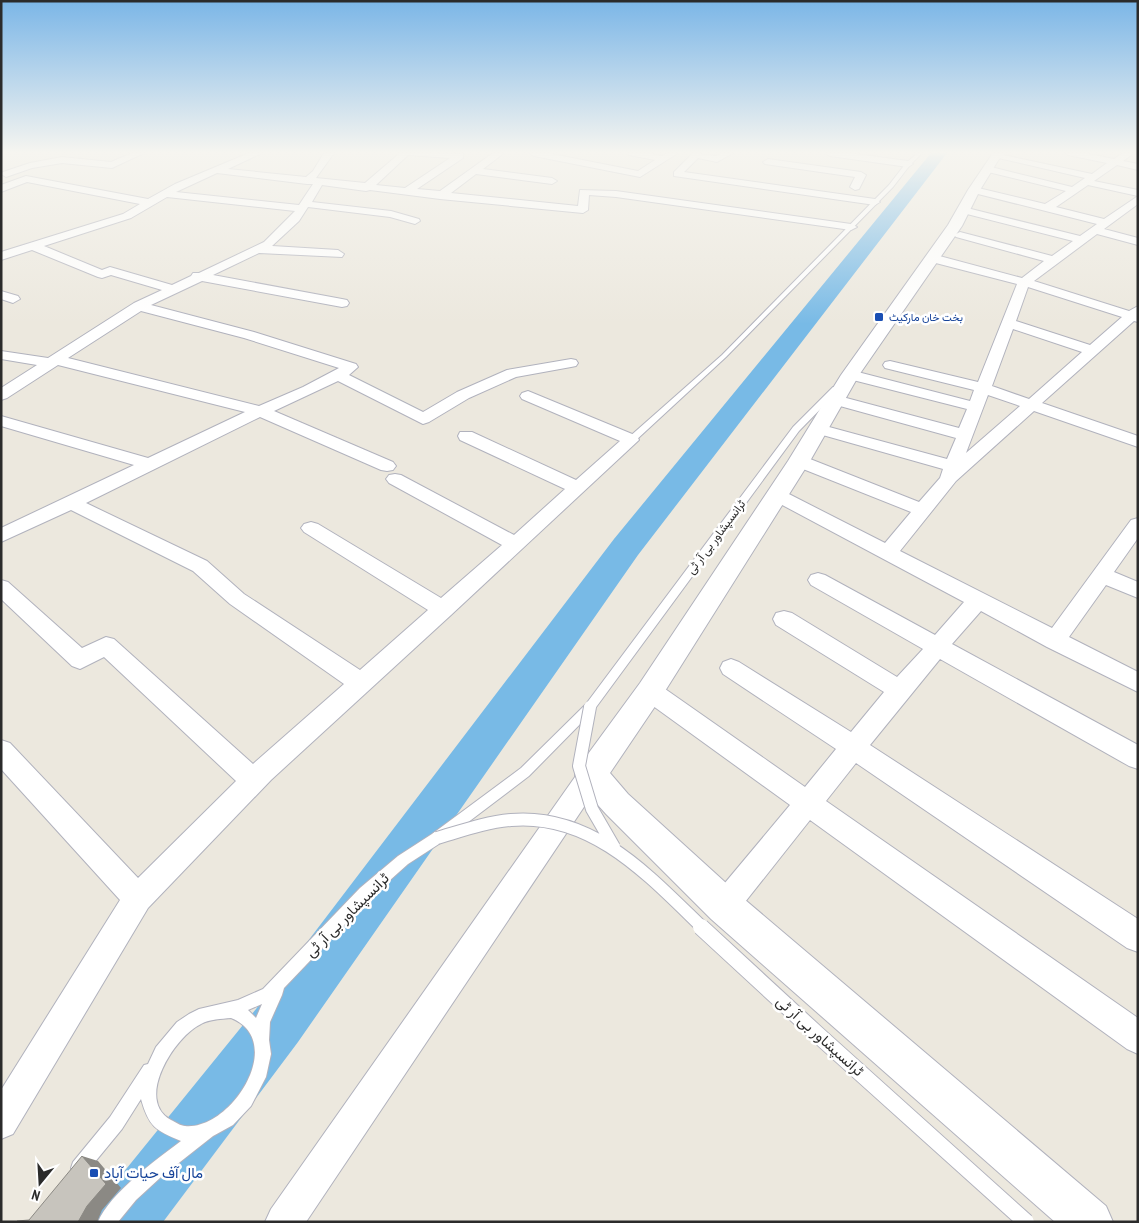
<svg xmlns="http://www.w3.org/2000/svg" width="1139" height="1223" font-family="'PT Sans Narrow',Vazirmatn,sans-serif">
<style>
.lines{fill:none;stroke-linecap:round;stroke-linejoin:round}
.river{fill:#78bae6;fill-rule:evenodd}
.service-casing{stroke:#b1b2bd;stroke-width:2}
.minor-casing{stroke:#b1b2bd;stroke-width:2}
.tertiary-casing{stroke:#b1b2bd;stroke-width:2}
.service{fill:#fff;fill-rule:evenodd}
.minor{fill:#fff;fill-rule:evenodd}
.tertiary{fill:#fff;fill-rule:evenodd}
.service-bridge-far1-casing{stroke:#b1b2bd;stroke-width:14;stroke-linecap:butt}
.service-bridge-casing{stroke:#b1b2bd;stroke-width:18;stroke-linecap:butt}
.service-bridge-far1{stroke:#fff;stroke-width:12}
.service-bridge{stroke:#fff;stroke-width:16}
.shaded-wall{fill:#8b8984}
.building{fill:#c7c4bd;stroke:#8b8984}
.transit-dot{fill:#1a4fb4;stroke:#fff;stroke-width:2}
.labels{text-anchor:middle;stroke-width:5;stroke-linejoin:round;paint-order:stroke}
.far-transit-label{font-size:11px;fill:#164399;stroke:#fff;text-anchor:start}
.street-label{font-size:12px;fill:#2b2b2b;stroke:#fff}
.near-street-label{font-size:15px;fill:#2b2b2b;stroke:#fff}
.near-transit-label{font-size:15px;fill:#164399;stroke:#fff;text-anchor:start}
</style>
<rect width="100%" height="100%" fill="#ece8de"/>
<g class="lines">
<path class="river" d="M931,153H947L638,555L298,1042L163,1222H91L101,1200L260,1004L614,539Z"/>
<g class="service-casing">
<path id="service" d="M918,153H922L910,165L893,187L726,357L634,442H628V438L722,355L889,185L906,163Z
M833,387L840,389L799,431L594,710L529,776L442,842L408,864L370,898L284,988L282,995L270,1022L269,1040L271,1054L266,1077L251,1106L233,1125L213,1136L161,1177L136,1200L118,1222H98C110,1193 156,1160 181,1141C155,1130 149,1127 141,1099L122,1129L85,1174L79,1176L73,1174L71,1168L73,1162L110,1117L144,1065L148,1064L156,1047L177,1022L189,1014L199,1009L238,1000L263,989L360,888L398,856L432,834L521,768L586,704L793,427ZM262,1004L256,1018L248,1010ZM231,1018C288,1041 231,1131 185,1126C181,1126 175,1122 171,1120C134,1100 175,1036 201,1024C210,1019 221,1019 231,1018Z"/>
</g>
<g class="minor-casing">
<path id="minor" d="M132,153H144L112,168L62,163L32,168L6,177L1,174L3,172L30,163L62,157L111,162Z
M249,153H262L228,169L306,177L313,171L324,153H334L316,178L365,183L400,153L463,154V158L417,189L440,191L493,153H504L483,169L552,178L557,181L552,184L476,174L451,193L578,206L580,190L616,191L851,224L857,227L851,230L616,197L589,195L588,210L583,213L440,199L370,190L366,191L322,185L312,202L391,211L419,219L420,221L415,224L390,217L308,207L299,221L272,246L338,250L344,254L342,257L259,253L213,275L342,299L347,300L349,303L347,306L342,307L202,281L151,305L254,332L356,364L358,367L349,375L423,412L457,392L507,370L571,359L576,360L578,363L576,366L571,367L516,377L469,398L429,422L423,424L338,381L274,411L393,462L396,466L393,470L387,471L381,470L260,417L86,503L207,561L244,594L360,670L428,610L304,532L301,528L304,524L311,522L318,524L441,598L502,545L389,483L386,479L389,475L395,474L401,475L514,535L565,489L460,440L458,436L460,432H472L576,480L620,441L522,399L520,396L522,393L528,391L637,436L639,440L451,615L271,780L148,908L13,1134L1,1139V1090L120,900L1,769V740L10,743L138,878L236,781L104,657L80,669L72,666L1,599V580L8,582L82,648L106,637L114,639L253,764L344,684L230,604L193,571L71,510L1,542V528L134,465L1,426V416L148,458L245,412L58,365L7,398L1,400V388L37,365L1,359V351L48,358L134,303L162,290L111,275L102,278L98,277L32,250L1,260V252L123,214L140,204L27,182L1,192V185L26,176L148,199L175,184ZM408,155L450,158L405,188L376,185ZM217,173L307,184H313L299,205L176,192ZM167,197L295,211L264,242L199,273H193L191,276L172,285L110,267L102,270L44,246L131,218ZM141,311L244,338L339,368L303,387L259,406L68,358Z
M529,153H547L638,171L655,160L629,155L627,153H646L662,156L667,153H678L640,177L534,156Z
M693,153L716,156L721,153H733L717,162L698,158L684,172L875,199L880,202L875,205L674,176V172Z
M825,153H849L908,161L913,164L908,167L830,156Z
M994,153L1092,174L1107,163L1068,155L1066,153H1084L1114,159L1123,153H1134L1123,161L1138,164V170L1117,165L1094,181L1138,190V204L1104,229L1138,238V245L1097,234L1034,281L1129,311L1138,306V322L1134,321L1042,403L1138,436V447L1034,411L956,481L900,551L1052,628L1131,520L1138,518V538L1114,572L1138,582V598L1106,585L1069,637L1138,672V692L1047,647L981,611L952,644L1138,745V769L1129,766L940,659L870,745L1138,919V952L1127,948L856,763L826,801L1138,1018V1054L1127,1049L810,820L734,916L724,920L714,916L710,906L714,896L790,805L642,698L638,691L642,684L650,682L658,684L805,787L836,749L723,674L720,668L723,662L731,659L739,662L851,732L884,692L776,625L773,619L776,613L784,611L792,613L897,677L923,649L811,585L808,580L811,575L818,573L825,575L935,635L964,602L771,499L768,495L771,491L777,489L783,491L885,543L911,512L793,465L790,461L793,457L799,456L805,457L919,502L940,478L943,469L812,432L810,429L812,426L818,424L947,459L956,438L829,403L827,400L829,397L835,395L959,428L967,409L845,378L842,375L845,372L850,370L970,401L974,390L885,368L883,365L885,362L890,361L978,382L1017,284L928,261L926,258L932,254L1022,278L1044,261L956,237L954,235L960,232L1052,256L1073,241L959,212L958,210L959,208L963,207L1080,236L1097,224L970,192L969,190L974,187L1045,204L1066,191L984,171V167L987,166L1072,187L1085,178L994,157ZM1088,185L1138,196L1104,219L1056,207ZM1028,287L1122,317L1090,345L1016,321ZM1013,329L1082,352L1029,399L992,386ZM988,395L1020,406L966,453Z
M768,159L861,172L866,175L859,189L855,190L850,187L855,177L765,164L763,162Z
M1,291L18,296L20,299L13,303L1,299Z
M591,764L600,767L604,775L600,783L306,1222H265L271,1209L582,767Z"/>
</g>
<g class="tertiary-casing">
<path id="tertiary" d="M993,153H1006L999,159L980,190L962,226L859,375L810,461L660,699L610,773L628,794L737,893L1106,1206L1113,1222H1055L711,919L606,814L580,785L575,775L580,765L640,683L788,461L841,375L948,225L968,190Z"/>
</g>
<use href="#service" class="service"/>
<use href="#minor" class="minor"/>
<use href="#tertiary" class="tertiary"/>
<g class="service-bridge-far1-casing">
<path id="service-bridge-far1" d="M590,707L579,766L592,809L614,847
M437,838C461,831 486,822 511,820C593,813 649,876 703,928"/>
</g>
<g class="service-bridge-casing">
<path id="service-bridge" d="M701,927L817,1034L1026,1222"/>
</g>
<use href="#service-bridge-far1" class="service-bridge-far1"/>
<use href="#service-bridge" class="service-bridge"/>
</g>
<path class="shaded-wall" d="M82,1156L98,1161L121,1188L102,1210L97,1222H78Z"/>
<path class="building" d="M82,1156L106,1184L87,1206L78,1222H17V1221L29,1220Z"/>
<linearGradient id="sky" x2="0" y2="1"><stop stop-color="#7bb6e7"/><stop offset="0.47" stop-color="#f6f5f0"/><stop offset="1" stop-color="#f6f5f0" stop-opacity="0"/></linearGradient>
<rect width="1139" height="324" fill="url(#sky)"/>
<g class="transit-dot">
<rect x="874" y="312" width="10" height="10" rx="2.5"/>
<rect x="89" y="1168" width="10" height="10" rx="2.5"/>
</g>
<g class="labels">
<g class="far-transit-label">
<text x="889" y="321">بخت خان مارکیٹ</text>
</g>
<g class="street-label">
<text transform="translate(716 537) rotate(-53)" y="4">ٹرانسپشاور بی آر ٹی</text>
</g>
<g class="near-street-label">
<text transform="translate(347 915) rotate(-45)" y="5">ٹرانسپشاور بی آر ٹی</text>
<text transform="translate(820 1036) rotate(42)" y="5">ٹرانسپشاور بی آر ٹی</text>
</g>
<g class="near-transit-label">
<text x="104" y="1178">مال آف حیات آباد</text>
</g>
</g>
<rect width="1139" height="1223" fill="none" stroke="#2b2b2b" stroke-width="5"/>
<g transform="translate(40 1183) rotate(198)" stroke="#ffffff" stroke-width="4" paint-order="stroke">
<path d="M0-4L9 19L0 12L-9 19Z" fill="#2b2b2b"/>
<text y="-8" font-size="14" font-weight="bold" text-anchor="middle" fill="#2b2b2b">N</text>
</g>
</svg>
